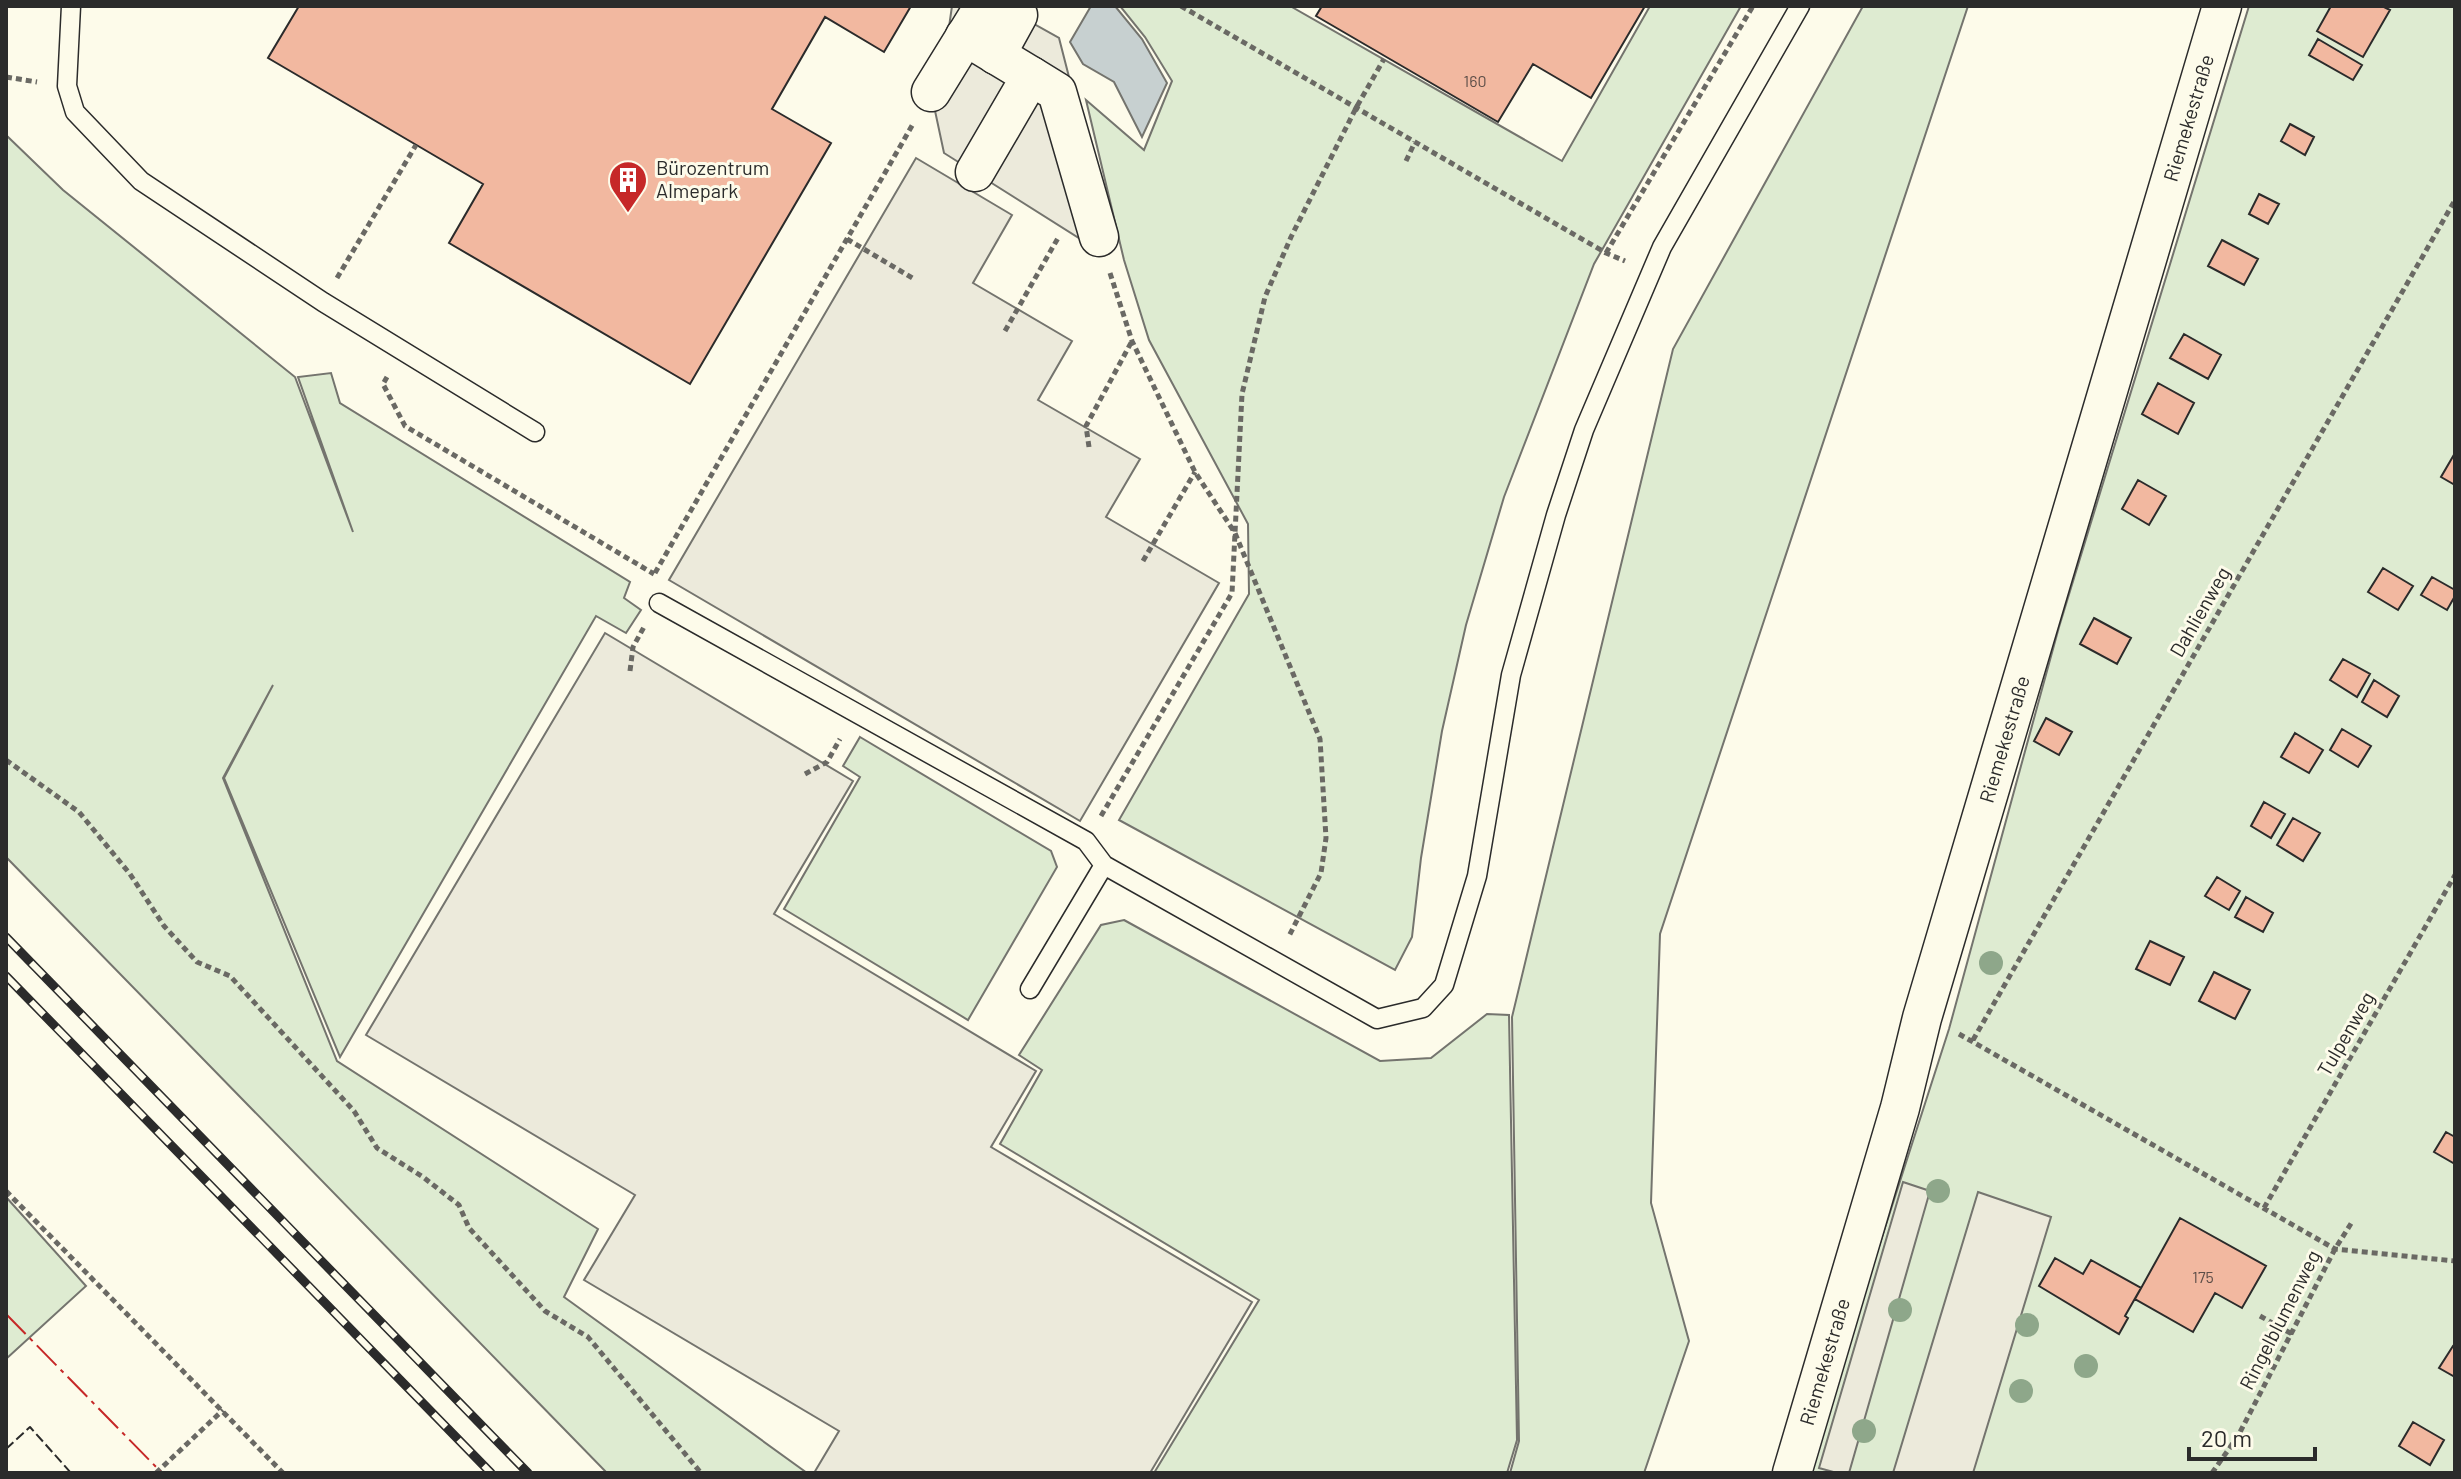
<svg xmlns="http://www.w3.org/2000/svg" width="2461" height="1479" font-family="Barlow,sans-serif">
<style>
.green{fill:#deebd1;stroke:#74746e;stroke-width:2}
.parking{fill:#eceadb;stroke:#74746e;stroke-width:2}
.water{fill:#c7d0d0;stroke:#74746e;stroke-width:2}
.building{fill:#f2b8a0;stroke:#2b2b2b;stroke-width:2}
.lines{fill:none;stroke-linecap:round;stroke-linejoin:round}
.lane-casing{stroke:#2b2b2b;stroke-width:21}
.street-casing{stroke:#2b2b2b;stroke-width:41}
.path{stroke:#6a6964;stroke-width:5;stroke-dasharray:6 4;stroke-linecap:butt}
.lane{stroke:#fdfbea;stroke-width:18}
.street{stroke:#fdfbea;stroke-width:38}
.rail-casing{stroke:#2b2b2b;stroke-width:9}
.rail{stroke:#fdfbea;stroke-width:6;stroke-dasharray:18;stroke-linecap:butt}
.fence{stroke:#2b2b2b;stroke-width:2;stroke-dasharray:10 4;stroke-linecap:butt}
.power{stroke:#c62828;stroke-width:2;stroke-dasharray:28 6 4 6;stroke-linecap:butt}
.tree{fill:#8ea78a}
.labels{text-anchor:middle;stroke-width:6;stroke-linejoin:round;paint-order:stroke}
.number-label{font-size:16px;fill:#5d4e48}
.street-label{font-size:20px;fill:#2b2b2b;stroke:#fdfbea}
.poi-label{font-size:20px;fill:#2b2b2b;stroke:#fdfbea;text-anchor:start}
</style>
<rect width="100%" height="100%" fill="#fdfbea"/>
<path class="green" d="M1120,6H1290L1562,161L1650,6H1741L1594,264L1504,497L1466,625L1442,731L1421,858L1412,937L1395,970L1119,820L1249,594L1248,524L1149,340L1124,260L1086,100L1144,150L1172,81L1145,37Z
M1863,6H1968L1660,934L1651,1203L1689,1341L1644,1473H1510L1519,1441L1512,1017L1673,349Z
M2249,6H2455V1473H1806L1949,1029L2059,627Z
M6,135L63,190L295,377L353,532L298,377L331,373L340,403L630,582L624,598L641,610L626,633L596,616L340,1057L224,778L273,685L223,778L337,1061L598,1229L564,1297L807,1473H607L6,857Z
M860,737L1051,851L1057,867L968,1020L784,909L860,777L843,766Z
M1124,920L1380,1061L1431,1058L1487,1014L1509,1015L1517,1440L1507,1473H1154L1259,1300L1000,1144L1042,1070L1019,1055L1101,925Z
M6,1197L86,1286L6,1359Z"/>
<path class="parking" d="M952,6H1002L1059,38L1099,194L1090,245L944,153L931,92L947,41Z
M916,158L1012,215L973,283L1072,341L1038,400L1140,459L1106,517L1219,583L1080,821L669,580Z
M605,633L853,781L774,914L1036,1071L991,1147L1252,1302L1150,1473H814L839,1431L584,1280L635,1195L366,1035Z
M1903,1182L1930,1191L1849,1473H1837L1819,1468Z
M1978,1192L2051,1217L1973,1473H1893Z"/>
<path class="water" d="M1091,6H1115L1142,39L1167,83L1142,137L1114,82L1083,64L1070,42Z"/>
<path class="building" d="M299,6H911L884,52L825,17L772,109L831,143L690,384L449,243L483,184L268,58Z
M1322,6H1645L1591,98L1533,64L1498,122L1316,16Z
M2331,6H2382L2390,10L2363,57L2317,31Z
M2318,39L2362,65L2353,80L2309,55Z
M2290,124L2314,137L2305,155L2281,141Z
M2259,194L2279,204L2268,224L2249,214Z
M2222,240L2258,259L2244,285L2208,266Z
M2184,334L2221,355L2208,379L2170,358Z
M2158,383L2194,403L2178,434L2142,414Z
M2455,453V485L2441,477Z
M2138,480L2166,496L2149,525L2122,509Z
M2383,568L2413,586L2398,610L2368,592Z
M2432,577L2455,590V596L2447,610L2421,595Z
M2094,618L2131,638L2117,664L2080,644Z
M2343,659L2370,674L2357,697L2330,680Z
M2374,680L2399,696L2387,717L2362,702Z
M2046,718L2072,732L2059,755L2034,741Z
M2342,729L2371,746L2358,767L2330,750Z
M2295,733L2323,750L2309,773L2281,757Z
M2264,802L2285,814L2271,838L2251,826Z
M2293,818L2320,833L2303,861L2277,845Z
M2217,877L2240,891L2229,910L2205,896Z
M2246,897L2273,913L2263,932L2235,917Z
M2150,941L2184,957L2170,985L2136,969Z
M2214,972L2250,990L2235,1019L2199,1001Z
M2446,1132L2455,1137V1164L2434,1152Z
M2180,1218L2266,1266L2242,1308L2215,1293L2193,1332L2135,1299Z
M2055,1258L2083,1274L2091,1260L2141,1288L2125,1316L2128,1318L2119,1334L2039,1286Z
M2453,1346L2455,1347V1377L2439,1368Z
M2413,1422L2444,1440L2430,1465L2399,1446Z"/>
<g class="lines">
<g class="lane-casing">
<path id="lane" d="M71,6L67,86L75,112L141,181L323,302L535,432
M659,603L1086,841L1104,865
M1030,989L1104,865L1377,1019L1423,1008L1444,985L1477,876L1511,675L1556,515L1584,430L1662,247L1800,6"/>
</g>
<g class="street-casing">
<g id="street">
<path d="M965,36L1031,76L975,172"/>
<path d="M996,55L1018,15"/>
<path d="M1031,76L1057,92L1099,237"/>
<path d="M931,92L984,6"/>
<path id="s1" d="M1792,1473L1900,1108L1922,1018L2222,6"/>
</g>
</g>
<path class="path" d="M1181,6L1606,253L1625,261
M6,77L37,82
M1406,161L1415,142
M847,239L914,279
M1606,253L1753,6
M1110,273L1132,341L1195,472L1235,533L1320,739L1326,838L1321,873L1289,936
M337,278L416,145
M1005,331L1058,238
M387,377L383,384L405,426L654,574
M1089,447L1086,426L1132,341
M1143,561L1195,472
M655,573L913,124
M630,671L633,647L644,627
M6,760L79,812L130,874L164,926L197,962L230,976L354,1111L377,1148L423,1177L459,1205L469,1228L545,1311L588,1337L701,1473
M805,774L827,762L840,739
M1101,816L1232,593L1242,394L1265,297L1291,237L1356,108L1384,59
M1959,1034L2335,1249L2455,1261
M1973,1040L2455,200
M6,1191L283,1473
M2264,1208L2455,875
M2260,1316L2292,1334
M156,1473L223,1410
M2212,1473L2238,1436L2335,1249L2352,1222"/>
<use href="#lane" class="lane"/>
<use href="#street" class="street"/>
<g class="rail-casing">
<path id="rail" d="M6,937L528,1473
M6,976L491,1473"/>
</g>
<use href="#rail" class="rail"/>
<path class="fence" d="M6,1449L30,1427L71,1473"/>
<path class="power" d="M6,1314L162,1473"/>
</g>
<g class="tree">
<circle cx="1991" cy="963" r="12"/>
<circle cx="1938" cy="1191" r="12"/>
<circle cx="1900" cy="1310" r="12"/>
<circle cx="2027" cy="1325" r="12"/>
<circle cx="2086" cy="1366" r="12"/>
<circle cx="2021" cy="1391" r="12"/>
<circle cx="1864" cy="1431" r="12"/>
</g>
<defs>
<g id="building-pin" transform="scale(2)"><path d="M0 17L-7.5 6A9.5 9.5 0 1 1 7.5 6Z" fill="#c62828" stroke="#fdfbea"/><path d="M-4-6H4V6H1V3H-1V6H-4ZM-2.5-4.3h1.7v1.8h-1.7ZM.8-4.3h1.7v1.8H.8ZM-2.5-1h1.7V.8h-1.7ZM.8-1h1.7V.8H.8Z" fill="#fff"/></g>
</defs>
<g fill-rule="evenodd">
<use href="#building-pin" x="628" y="180"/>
</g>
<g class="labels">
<g class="number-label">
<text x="1475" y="87">160</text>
<text x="2203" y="1283">175</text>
</g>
<g class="street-label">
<text dy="7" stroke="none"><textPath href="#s1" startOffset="1412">Riemekestraße</textPath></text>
<text transform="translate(2200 612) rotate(-60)" y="7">Dahlienweg</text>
<text dy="7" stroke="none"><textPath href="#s1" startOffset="764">Riemekestraße</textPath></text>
<text transform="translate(2346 1034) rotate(-60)" y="7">Tulpenweg</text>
<text transform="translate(2280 1320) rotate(-63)" y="7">Ringelblumenweg</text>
<text dy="7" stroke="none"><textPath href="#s1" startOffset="116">Riemekestraße</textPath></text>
</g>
<g class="poi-label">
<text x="656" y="175">Bürozentrum<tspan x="656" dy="23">Almepark</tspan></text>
</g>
</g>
<rect width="2461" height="1479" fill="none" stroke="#2b2b2b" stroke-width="16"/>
<path d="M2189 1447v12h126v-12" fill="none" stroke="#2b2b2b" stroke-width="4"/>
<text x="2201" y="1447" font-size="24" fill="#2b2b2b" stroke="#fdfbea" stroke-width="6" paint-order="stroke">20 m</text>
</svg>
